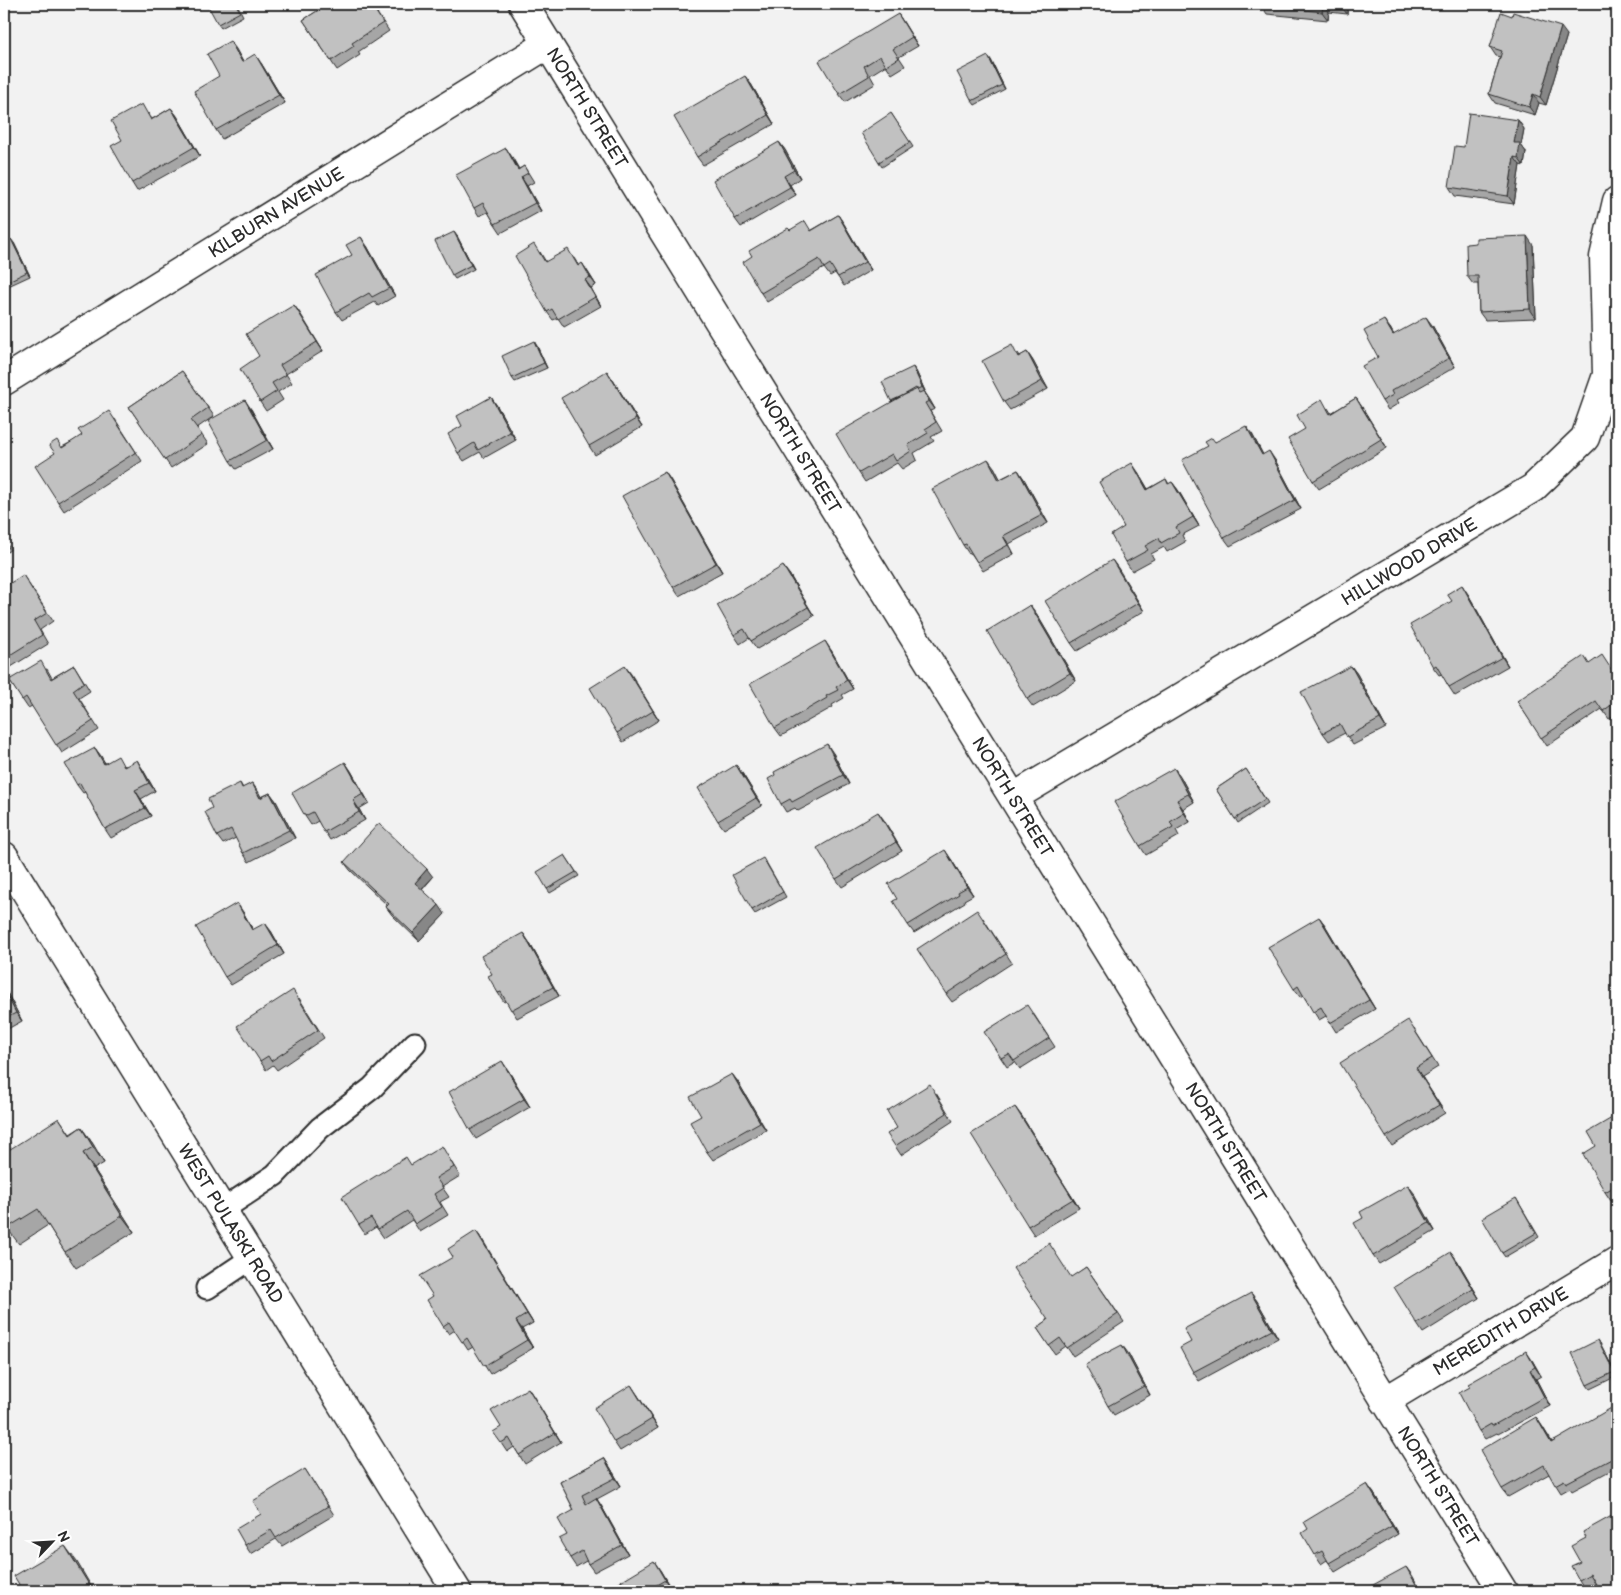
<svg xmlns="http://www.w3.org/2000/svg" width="1621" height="1595" font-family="'Balsamiq Sans',sans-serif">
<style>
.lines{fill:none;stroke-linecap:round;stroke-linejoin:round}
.service-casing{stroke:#2b2b2b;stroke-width:25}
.minor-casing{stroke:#2b2b2b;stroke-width:31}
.secondary-casing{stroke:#2b2b2b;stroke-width:31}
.service{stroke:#fff;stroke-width:21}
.minor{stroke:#fff;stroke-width:28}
.secondary{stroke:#fff;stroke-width:28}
.wall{fill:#a6a6a6;stroke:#2b2b2b}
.shaded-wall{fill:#878787;stroke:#2b2b2b}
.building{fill:#c1c1c1;stroke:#2b2b2b}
.labels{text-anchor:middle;stroke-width:4;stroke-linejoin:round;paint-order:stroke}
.street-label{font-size:18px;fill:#2b2b2b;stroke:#fff}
</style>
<rect width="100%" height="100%" fill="#f2f2f2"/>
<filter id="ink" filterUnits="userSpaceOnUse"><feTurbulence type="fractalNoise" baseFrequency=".02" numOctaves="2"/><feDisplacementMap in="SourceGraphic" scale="10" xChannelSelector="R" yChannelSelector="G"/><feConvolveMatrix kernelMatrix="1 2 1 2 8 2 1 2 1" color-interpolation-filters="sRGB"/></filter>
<g filter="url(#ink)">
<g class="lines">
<g class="service-casing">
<path id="service" d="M222,1210L275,1175L320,1128L372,1088L415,1043
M207,1288L252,1258"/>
</g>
<g class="minor-casing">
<g id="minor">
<path id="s1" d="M523,4L1503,1591"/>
<path id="s2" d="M4,381L548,44"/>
<path id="s3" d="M1014,797L1533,488L1585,438L1607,375L1604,257L1617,201"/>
<path id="s4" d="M1385,1401L1617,1261"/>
</g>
</g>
<g class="secondary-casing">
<g id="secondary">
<path id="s5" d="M4,856L457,1591"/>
</g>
</g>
<use href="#service" class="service"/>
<use href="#minor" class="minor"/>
<use href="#secondary" class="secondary"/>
</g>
<path class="wall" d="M237,4L243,16L221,28L218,24Z
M328,4H390L377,13L389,31L358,52L360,55L337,70L303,20Z
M1348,4L1347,14L1329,12L1328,20L1267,14L1261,5Z
M898,14L918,46L899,57L905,66L892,74L886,65L870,75L875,84L845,102L839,94Z
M1512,16L1567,35L1546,105L1539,103L1535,115L1495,103L1489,94L1500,57L1496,56L1490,47Z
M230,41L243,62L261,63L285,103L222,139L216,130L219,76Z
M988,56L991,60L1005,89L975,105L972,101Z
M751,84L774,124L703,165L697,157Z
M171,108L177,116L200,156L137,191L132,183L122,140L148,113L152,119Z
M891,113L913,147L882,167L879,162Z
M1518,120L1524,129L1521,145L1526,152L1524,166L1520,165L1514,204L1455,196L1449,187L1464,147Z
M779,142L785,150L800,178L790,185L796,195L741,227L735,219Z
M512,157L519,169L524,166L534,182L527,186L541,211L501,233L495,224L488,212L479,216L474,208Z
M838,215L844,224L871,270L844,286L835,273L830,276L824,268L767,302L761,293L752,256L790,230H812Z
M457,236L474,269L455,279L452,275Z
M4,242L14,243L30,276L4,288Z
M1533,245L1536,318L1485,320L1479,312L1478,284H1473L1467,276Z
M367,246L395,296L378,306L375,302L342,320L336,312L352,255Z
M540,252L546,262L574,258L579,266L582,263L596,285L591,288L601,306L564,327L558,318L553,320L547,312Z
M294,305L323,351L286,374L292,383L278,392L283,400L266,411L260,402L259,356Z
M1432,325L1455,367L1397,400L1399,403L1388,410L1382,401L1378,357L1390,328L1394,335Z
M537,346L547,368L515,382L512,378Z
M1027,352L1033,361L1048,389L1010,410L1004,402L1018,353L1020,356Z
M182,371L214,416L197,428L208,444L171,468L129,407Z
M916,371L925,391H924L935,409L930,411L942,431L931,437L934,441L914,453L917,460L902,469L897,463L865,482L859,473L892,402L891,401Z
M613,380L642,427L595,455L589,446Z
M491,397L497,406L516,440L484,458L480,452L464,461L458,453L462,426Z
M1356,398L1387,448L1319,489L1313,481L1305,429L1328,408L1331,413Z
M251,409L273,449L236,469L230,461Z
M115,419L142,461L64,511L58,502L55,453L62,447Z
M1252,434L1263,455L1275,460L1301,509L1230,546L1224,538L1215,442Z
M994,467L1000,479L1018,470L1024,479L1048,523L1009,544L1014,554L983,571L971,553L969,554L963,545Z
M665,472L671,481L722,572L679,596L673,587Z
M1138,472L1148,489L1166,479L1169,484L1172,482L1178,490L1199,526L1182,535L1185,542L1167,552L1164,547L1151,554L1154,559L1132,571L1126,562L1124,527Z
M4,539L10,550L4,554Z
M1112,560L1144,611L1077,651L1071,643Z
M789,574L814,616L757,649L749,638L740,644L734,635Z
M23,575L53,621L40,630L48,644L11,667L4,656Z
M1468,594L1508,666L1455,696L1449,687L1442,674L1439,675L1433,667Z
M1036,613L1076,681L1033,707L1027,699Z
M831,650L853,689L842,695L844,698L832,705L833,707L781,736L775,728Z
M1589,664L1617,678V714L1609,719L1602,709L1547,746L1517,701Z
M74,665L90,691L79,698L99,730L62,753L32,706L28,708L9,680L47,669L52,678Z
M625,666L659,720L623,742L617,733Z
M1351,666L1357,674L1386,728L1353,745L1345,733L1329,741L1323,733Z
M95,748L105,763L142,768L155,791L141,799L151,816L111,838L105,829L85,792L83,793L77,785Z
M833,753L849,784L798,811L795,808L786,812L781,804Z
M345,762L351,771L369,803L359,809L365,820L330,840L318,821L311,825L305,816Z
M1174,768L1180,776L1194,802L1183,809L1190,822L1176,830L1179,836L1146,855L1140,846Z
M1246,769L1268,803L1238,823L1216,789Z
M742,773L762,806L724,829L718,821Z
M240,783L243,788L252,783L261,797L270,793L276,801L295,838L249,862L243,853L236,838L223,844L217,836L212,808Z
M878,812L902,851L842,887L836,879Z
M565,855L579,876L550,893L547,889Z
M951,859L973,895L964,900L965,902L914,933L908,925Z
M344,862L433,877L422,890L445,914L419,941L392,915L386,907L387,905L350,870Z
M766,862L786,897L755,914L752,910Z
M243,912L253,930L271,931L284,954L231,985L225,977Z
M1319,917L1325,925L1375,1009L1336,1032L1326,1016L1319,1020L1303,995L1300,997L1294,989Z
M983,918L1012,963L952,1002L946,994Z
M523,933L529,942L559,996L517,1018L506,1001L504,1002L498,993L492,974Z
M4,987L22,1021L4,1031Z
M299,998L324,1038L277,1070L273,1065L266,1070L260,1061Z
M1033,1013L1055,1047L1020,1069L1015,1062L1007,1067L1001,1058Z
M1414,1029L1438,1067L1422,1077L1445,1113L1392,1146L1386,1137Z
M508,1070L530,1107L476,1139L470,1130Z
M732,1074L738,1082L766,1130L713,1160L707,1152L701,1116Z
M936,1093L953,1121L901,1155L895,1146L897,1128Z
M1021,1115L1079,1208L1034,1235L1028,1226Z
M1617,1115V1197L1611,1201L1605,1192L1596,1146Z
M59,1118L70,1134L81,1127L93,1144L104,1163L94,1169L134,1232L76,1268L65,1252L48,1225L19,1244L7,1228Z
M447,1155L460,1176L442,1187L449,1197L440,1202L448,1215L420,1232L412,1220L384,1238L376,1227L365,1234L359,1225L412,1165Z
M1414,1193L1435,1231L1379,1264L1373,1256L1363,1218Z
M1516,1198L1539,1237L1505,1257L1502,1253Z
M476,1231L533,1323L522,1329L533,1348L490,1374L473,1347L468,1350L455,1330L449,1334L443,1326L433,1296L453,1257Z
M1457,1260L1479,1298L1423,1333L1417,1324Z
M1086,1267L1124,1322L1073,1356L1066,1346L1055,1354L1037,1328L1048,1320L1072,1277Z
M1251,1293L1257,1301L1278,1338L1199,1381L1193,1372L1191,1342Z
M1598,1340L1601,1345L1617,1376L1590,1389L1587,1385Z
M1128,1353L1150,1395L1114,1415L1108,1406Z
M1532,1360L1541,1376L1536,1379L1550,1406L1498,1434L1497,1433L1485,1439L1479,1431Z
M528,1388L561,1442L525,1464L514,1447L507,1452L501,1443V1427Z
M637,1394L658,1428L620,1451L614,1442Z
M1617,1413V1467L1572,1491L1570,1488L1561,1493L1549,1474L1508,1497L1502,1489L1536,1417L1542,1426L1552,1442Z
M604,1458L610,1467L621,1486L597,1499L602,1507L628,1554L594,1572L586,1561L576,1567L570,1558L567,1535L574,1510L560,1482Z
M305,1469L334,1515L282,1546L276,1539L251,1554L245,1545L261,1514Z
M1373,1492L1398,1534L1335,1572L1327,1560L1321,1564L1315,1555L1308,1529Z
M1617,1513V1591H1600L1595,1583L1585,1589L1579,1580L1586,1538Z
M660,1570L671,1589L667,1591H604Z"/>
<path class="shaded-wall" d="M1323,4L1329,12L1328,20L1322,12Z
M1342,4H1348L1347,14L1341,6Z
M898,14L904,23L918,46L912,37Z
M1561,27L1567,35L1546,105L1540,97Z
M230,41L236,49L248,71L242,62Z
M255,54L261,63L285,103L279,95Z
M988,56L991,60L1005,89L1002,85Z
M745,76L751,84L774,124L768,115Z
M1533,94L1539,103L1535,115L1529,107Z
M171,108L177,116L200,156L194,147Z
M1518,120L1524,129L1521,145L1526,152L1524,166L1518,158L1514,143Z
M779,142L785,150L800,178L794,170Z
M506,148L512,157L523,179L518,170Z
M1514,157L1520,165L1514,204L1508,196Z
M784,176L790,185L796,195L790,187Z
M521,177L527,186L541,211L535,203Z
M838,215L844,224L871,270L865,262Z
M454,232L457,236L474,269L471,265Z
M1527,236L1533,245L1536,318L1530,309Z
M361,237L367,246L395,296L389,288Z
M11,239L14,243L30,276L27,272Z
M582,263L588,272L596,285L590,277Z
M585,280L591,288L601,306L595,297Z
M294,305L300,313L323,351L317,342Z
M1426,317L1432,325L1455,367L1449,358Z
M1384,320L1390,328L1399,344L1393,335Z
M534,341L537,346L547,368L544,363Z
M1027,352L1033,361L1048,389L1042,381Z
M913,367L916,371L925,391L922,387Z
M607,371L613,380L642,427L636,419Z
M924,391L930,400L935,409L929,401Z
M491,397L497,406L516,440L510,432Z
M1356,398L1362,407L1387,448L1381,439Z
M245,400L251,409L273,449L267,440Z
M1246,426L1252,434L1268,464L1262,455Z
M1269,451L1275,460L1301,509L1295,500Z
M988,459L994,467L1005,488L999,480Z
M1132,463L1138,472L1153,498L1147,490Z
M1018,470L1024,479L1048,523L1042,515Z
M665,472L671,481L722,572L716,563Z
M1172,482L1178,490L1199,526L1193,517Z
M1003,536L1009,544L1014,554L1008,545Z
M1112,560L1118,568L1144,611L1138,603Z
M783,566L789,574L814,616L808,607Z
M1462,585L1468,594L1508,666L1502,657Z
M1030,605L1036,613L1076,681L1070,673Z
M825,641L831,650L853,689L847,680Z
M625,666L631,674L659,720L653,711Z
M1351,666L1357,674L1386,728L1380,719Z
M827,744L833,753L849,784L843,775Z
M95,748L101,756L110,772L104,764Z
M137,760L142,768L155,791L149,783Z
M345,762L351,771L369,803L363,794Z
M736,765L742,773L762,806L756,798Z
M1174,768L1180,776L1194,802L1188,794Z
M252,783L258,791L266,806L260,798Z
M135,790L141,799L151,816L145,808Z
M270,793L276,801L295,838L289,830Z
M353,800L359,809L365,820L359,812Z
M1177,800L1183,809L1190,822L1184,813Z
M878,812L884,820L902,851L896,842Z
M945,850L951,859L973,895L967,887Z
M427,869L433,877L420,891L415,883Z
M237,903L243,912L258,939L252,930Z
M439,905L445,914L419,941L413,933Z
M1319,917L1325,925L1375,1009L1369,1000Z
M265,923L271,931L284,954L278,945Z
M523,933L529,942L559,996L553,987Z
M4,987L22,1021L16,1013L4,990Z
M502,1061L508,1070L530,1107L524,1099Z
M1416,1068L1422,1077L1445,1113L1439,1105Z
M732,1074L738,1082L766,1130L760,1122Z
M1015,1107L1021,1115L1079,1208L1073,1199Z
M81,1127L93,1144L104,1163L93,1147Z
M83,1153L94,1169L134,1232L122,1216Z
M1408,1185L1414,1193L1435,1231L1429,1223Z
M476,1231L482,1239L533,1323L527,1314Z
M1451,1252L1457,1260L1479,1298L1473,1289Z
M1251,1293L1257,1301L1278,1338L1272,1330Z
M516,1321L522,1329L533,1348L527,1340Z
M1598,1340L1601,1345L1617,1376L1614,1372Z
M1122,1345L1128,1353L1150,1395L1144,1386Z
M1526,1351L1532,1360L1541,1376L1535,1367Z
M1530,1370L1536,1379L1550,1406L1544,1397Z
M631,1385L637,1394L658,1428L652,1419Z
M528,1388L534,1397L561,1442L555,1433Z
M1536,1417L1542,1426L1557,1451L1551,1443Z
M604,1458L610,1467L621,1486L615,1478Z
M1367,1484L1373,1492L1398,1534L1392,1526Z
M596,1498L602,1507L628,1554L622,1545Z
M65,1546L77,1562L94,1591H93Z
M654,1561L660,1570L671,1589L665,1580Z
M1406,1567L1412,1575L1421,1591H1420Z"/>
<path class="building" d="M207,4H236L240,12L218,24Z
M328,4H371L383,23L352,43L354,46L331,61L303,20Z
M1261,4H1342L1341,6L1323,4L1322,12L1261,5Z
M1501,12L1512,16L1513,12L1561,27L1540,97L1533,94L1529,107L1489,94L1502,51L1490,47Z
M898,14L912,37L893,49L899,58L886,66L880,56L864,66L869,76L839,94L819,61Z
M230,41L242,62L255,54L279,95L216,130L194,91L219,76L207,54Z
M988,56L1002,85L972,101L957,72Z
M745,76L768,115L697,157L674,117Z
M142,104L151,120L171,108L194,147L132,183L111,146L122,140L111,121Z
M891,113L910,142L879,162L861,133Z
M1469,113L1518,120L1514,143H1520L1518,158L1514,157L1508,196L1449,187L1455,146L1464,147Z
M779,142L794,170L784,176L790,187L735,219L713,180Z
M506,148L518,170L524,166L528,173L521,177L535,203L495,224L483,203L474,208L456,175Z
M838,215L865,262L838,277L830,264L824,268L819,259L761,293L743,262L752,256L749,251L788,228L790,230L805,221L811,231Z
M454,232L471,265L452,275L435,241Z
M1527,236L1530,309L1479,312L1478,276H1467L1466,244L1476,243V238Z
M361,237L389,288L372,297L369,293L336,312L316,275L352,255L346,245Z
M11,239L27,272L4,283V242Z
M534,244L545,262L568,249L578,266L582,263L590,277L585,280L595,297L558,319L552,309L547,312L515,256Z
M294,305L317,342L280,365L286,375L272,383L277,391L260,402L240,369L259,356L246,334Z
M1426,317L1449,358L1391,391L1393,395L1382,401L1362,366L1378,357L1364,331L1384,320L1393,335Z
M534,341L544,363L512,378L502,356Z
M1012,345L1018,357L1027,352L1042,381L1004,402L982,361Z
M913,367L922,387L891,401L882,382Z
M182,371L208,408L191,420L202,435L165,460L129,407Z
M607,371L636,419L589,446L561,398Z
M916,388L919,393L924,391L929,401L925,403L936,422L925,429L928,433L908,445L911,451L896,461L892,454L859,473L836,434Z
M491,397L510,432L478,450L474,443L458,453L448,434L462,426L457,416Z
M1356,398L1381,439L1313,481L1288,439L1305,429L1297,415L1322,399L1330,414Z
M245,400L267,440L230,461L208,421Z
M109,411L136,452L58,502L35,466L55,453L49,445L57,440L62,448L82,435L78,430Z
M1246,426L1262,455L1269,451L1295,500L1224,538L1182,460L1208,446L1205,442L1212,438L1215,442Z
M988,459L999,480L1018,470L1042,515L1003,536L1008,545L977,562L966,544L963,545L932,489Z
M1132,463L1147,490L1166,479L1168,484L1172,482L1193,517L1176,527L1179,533L1161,543L1159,538L1145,546L1148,550L1126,562L1111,535L1124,527L1099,482Z
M665,472L716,563L673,587L622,496Z
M1112,560L1138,603L1071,643L1045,601Z
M783,566L808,607L751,641L744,629L734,635L717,605Z
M23,575L47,613L34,621L42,635L5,658L4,656V587Z
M1462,585L1502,657L1449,687L1436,665L1433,667L1410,625L1452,601L1447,594Z
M1030,605L1070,673L1027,699L987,631Z
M825,641L847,680L836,687L838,690L826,696L827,698L775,728L750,684Z
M1602,655L1617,678V701L1603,711L1596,701L1541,738L1517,701L1584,656L1589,664Z
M41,661L51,679L74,665L84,682L73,690L93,721L56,745L26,697L22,700L9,680Z
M625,666L653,711L617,733L590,688Z
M1351,666L1380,719L1347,737L1340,724L1323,733L1301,692Z
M827,744L843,775L792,802L790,799L781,804L768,779L775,775L774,772Z
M95,748L104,764L118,756L124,767L137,760L149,783L135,790L145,808L105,829L80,783L77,785L65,764Z
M345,762L363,794L353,800L359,812L324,832L313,812L305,816L292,793Z
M736,765L756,798L718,821L698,788Z
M1174,768L1188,794L1177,800L1184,813L1170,822L1173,827L1140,846L1114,802Z
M1246,769L1265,799L1235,819L1216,789Z
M240,783L242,788L252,783L260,798L270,793L289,830L243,853L231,829L217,836L205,812L212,808L208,799Z
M878,812L896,842L836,879L817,848Z
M379,823L427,869L415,883L439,905L413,933L386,907L389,904L344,862Z
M945,850L967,887L958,892L959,894L908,925L893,901L897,899L888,884Z
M565,855L576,872L547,889L537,872Z
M763,858L783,892L752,910L732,875Z
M237,903L252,930L265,923L278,945L225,977L196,927Z
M977,910L1006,954L946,994L917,949Z
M1319,917L1369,1000L1330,1023L1321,1007L1313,1012L1298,986L1294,989L1268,947Z
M523,933L553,987L511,1010L501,992L498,993L488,976L492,974L481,956Z
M4,990L16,1013L4,1019Z
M293,990L318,1030L271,1061L268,1056L260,1061L237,1026Z
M1027,1005L1049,1038L1014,1061L1009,1054L1001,1058L984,1032Z
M1408,1020L1432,1058L1416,1068L1439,1105L1386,1137L1340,1063Z
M502,1061L524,1099L470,1130L449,1092Z
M732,1074L760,1122L707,1152L690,1122L701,1116L690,1097Z
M930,1084L947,1113L895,1146L887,1134L897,1128L887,1111Z
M1015,1107L1073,1199L1028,1226L971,1134Z
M1617,1115V1185L1605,1192L1583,1154L1596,1146L1588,1132Z
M59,1118L70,1135L81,1127L93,1147L83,1153L122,1216L65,1252L38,1209L7,1228L4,1222V1153Z
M442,1146L454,1167L436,1178L443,1188L434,1194L442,1207L415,1224L407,1211L378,1229L371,1218L359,1225L342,1197L406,1157L411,1165Z
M1408,1185L1429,1223L1373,1256L1354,1223L1363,1218L1360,1212Z
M1516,1198L1536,1233L1502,1253L1482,1218Z
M476,1231L527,1314L516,1321L527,1340L484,1366L467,1338L462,1342L449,1322L443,1326L427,1300L433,1296L420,1276L453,1257L448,1249Z
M1049,1243L1071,1277L1086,1267L1118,1314L1067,1348L1060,1338L1049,1346L1037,1328L1048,1320L1013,1268Z
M1451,1252L1473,1289L1417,1324L1394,1287Z
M1251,1293L1272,1330L1193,1372L1180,1348L1191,1342L1184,1329Z
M1598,1340L1614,1372L1587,1385L1572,1353Z
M1122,1345L1144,1386L1108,1406L1085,1364Z
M1526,1351L1535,1367L1530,1370L1544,1397L1492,1426L1491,1424L1479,1431L1459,1393L1470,1387L1468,1384Z
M631,1385L652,1419L614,1442L594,1408Z
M528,1388L555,1433L519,1455L509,1438L501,1443L493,1432L501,1427L491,1411Z
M1613,1407L1617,1414V1456L1566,1483L1564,1480L1555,1485L1544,1465L1502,1489L1480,1450L1536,1417L1551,1443Z
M604,1458L615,1478L582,1495L586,1504L596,1498L622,1545L588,1564L582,1551L570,1558L559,1539L567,1535L558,1519L574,1510L560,1482Z
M305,1469L328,1506L276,1538L271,1530L245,1545L236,1529L261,1514L253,1501Z
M1367,1484L1392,1526L1329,1563L1322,1551L1315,1555L1302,1533L1308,1529L1304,1522Z
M1617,1513V1583L1602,1591H1600L1590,1574L1579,1580L1571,1566L1580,1562L1571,1546L1586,1538L1583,1532Z
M65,1546L93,1591H23L14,1576Z
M654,1561L665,1580L653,1587L655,1591H604Z
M1406,1567L1420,1591H1362Z"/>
</g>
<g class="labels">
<g class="street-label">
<text dy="6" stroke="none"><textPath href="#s1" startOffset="122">NORTH STREET</textPath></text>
<text dy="6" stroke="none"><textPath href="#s2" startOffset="320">KILBURN AVENUE</textPath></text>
<text dy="6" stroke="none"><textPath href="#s1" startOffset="528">NORTH STREET</textPath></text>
<text dy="6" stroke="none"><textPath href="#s3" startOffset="460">HILLWOOD DRIVE</textPath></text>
<text dy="6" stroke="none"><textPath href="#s1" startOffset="932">NORTH STREET</textPath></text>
<text dy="6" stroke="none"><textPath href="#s1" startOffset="1338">NORTH STREET</textPath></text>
<text dy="6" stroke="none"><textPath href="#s5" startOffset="432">WEST PULASKI ROAD</textPath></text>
<text dy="6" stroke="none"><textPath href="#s4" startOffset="135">MEREDITH DRIVE</textPath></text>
<text dy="6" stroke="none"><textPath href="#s1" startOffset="1742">NORTH STREET</textPath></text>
</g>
</g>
<rect width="1621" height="1595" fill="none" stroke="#fff" stroke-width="20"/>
<rect x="10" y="10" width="1601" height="1575" fill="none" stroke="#2b2b2b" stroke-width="2" filter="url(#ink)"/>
<g transform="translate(52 1542) rotate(65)" stroke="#ffffff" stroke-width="4" paint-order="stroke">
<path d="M0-4L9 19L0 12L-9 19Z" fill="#2b2b2b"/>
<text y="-8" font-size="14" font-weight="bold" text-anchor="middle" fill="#2b2b2b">N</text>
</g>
</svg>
